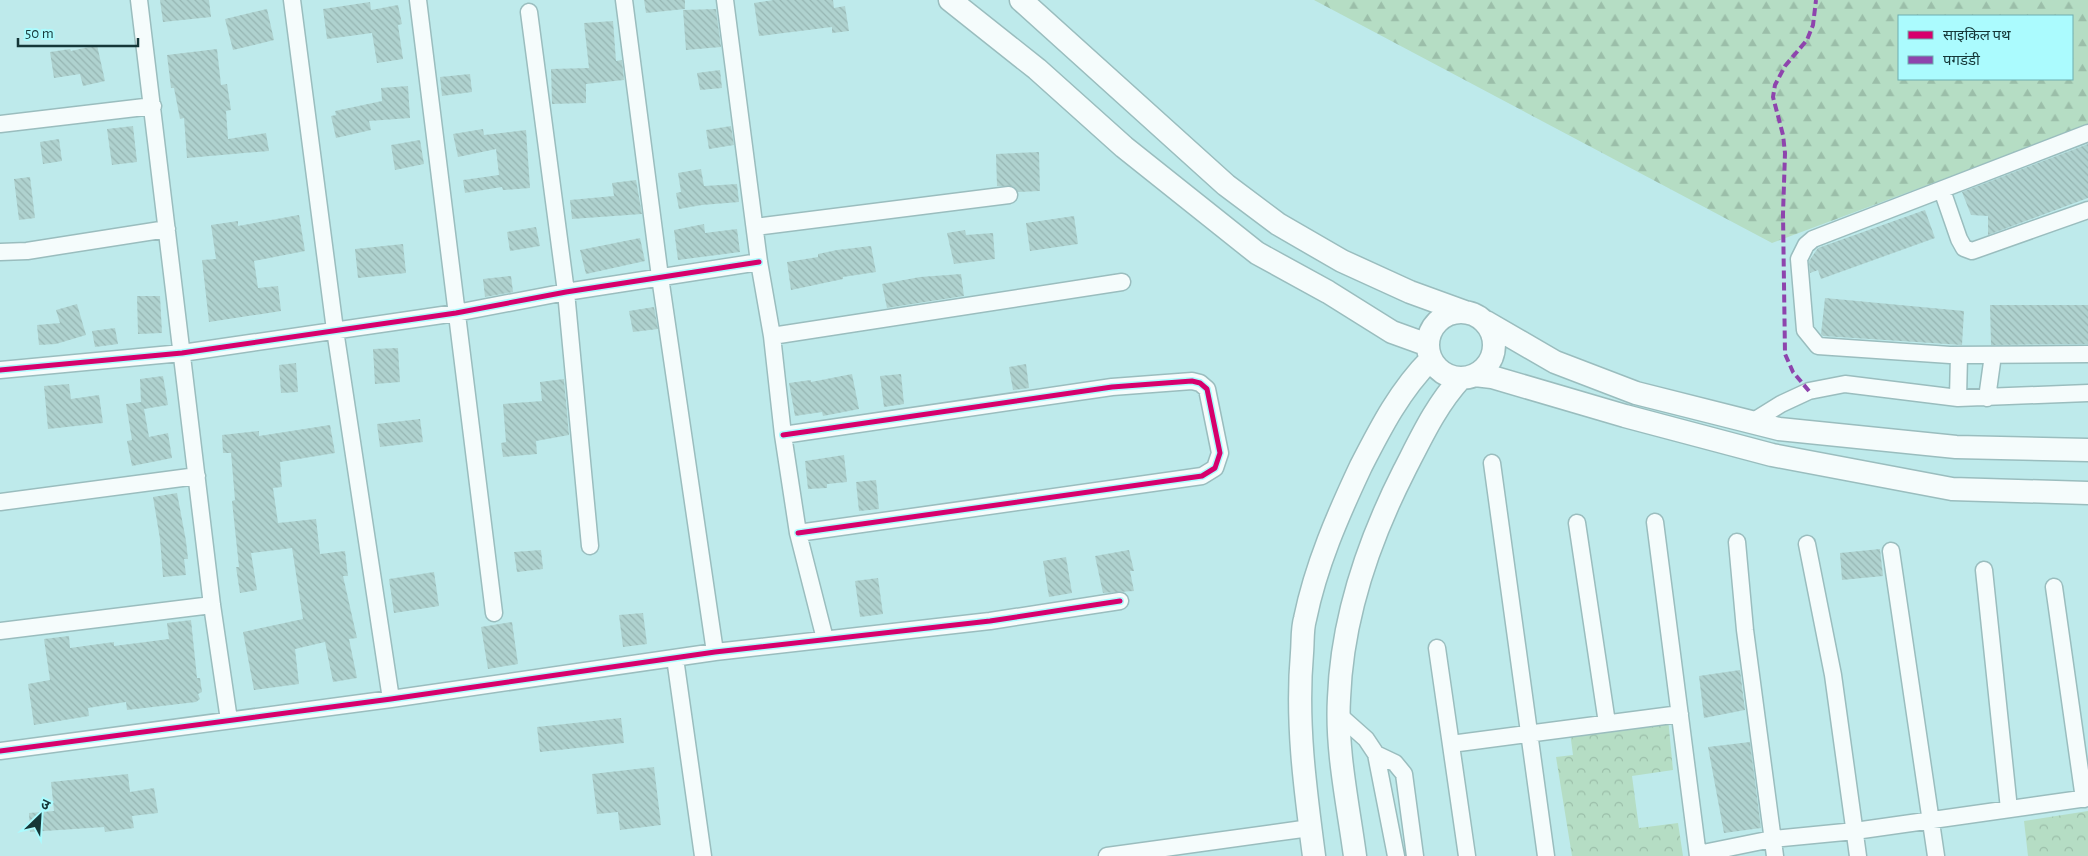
<svg xmlns="http://www.w3.org/2000/svg" width="2088" height="856" font-family="'Alegreya Sans','Noto Sans Devanagari',sans-serif">
<style>
.forest{fill:url(#forest-firs);fill-rule:evenodd}
.park{fill:url(#park-crowns)}
.building{fill:url(#building-back-hatch)}
.lines{fill:none;stroke-linecap:round;stroke-linejoin:round}
.street-casing{stroke:#9abdbe;stroke-width:19}
.secondary-casing{stroke:#9abdbe;stroke-width:25}
.street{stroke:#f5fcfc;stroke-width:16}
.secondary{stroke:#f5fcfc;stroke-width:22}
.quiet{stroke:#8e44ad;stroke-width:4;stroke-dasharray:8 4;stroke-linecap:butt}
.cycleway-casing{stroke:#abfbfe;stroke-width:8}
.cycleway{stroke:#d6006c;stroke-width:5}
</style>
<defs>
<pattern id="forest-firs" width="22" height="20" patternUnits="userSpaceOnUse" patternTransform="scale(1.25)"><rect width="22" height="20" fill="#b5ddc4"/><path d="M5 1l3.5 6h-7zM16 11l3.5 6h-7z" fill="#9bbea9"/></pattern>
<pattern id="park-crowns" width="20" height="18" patternUnits="userSpaceOnUse" patternTransform="scale(1.25)"><rect width="20" height="18" fill="#b5ddc4"/><path d="M2 6a3 3 0 1 1 6 0M12 15a3 3 0 1 1 6 0" fill="none" stroke="#9bbea9"/></pattern>
<pattern id="building-back-hatch" width="6" height="6" patternUnits="userSpaceOnUse" patternTransform="scale(1.25)"><rect width="6" height="6" fill="#afd2cf"/><path d="M-1 5l2 2M0 0l6 6M5-1l2 2" fill="none" stroke="#96b5b2"/></pattern>
</defs>
<rect width="100%" height="100%" fill="#beeaeb"/>
<path class="forest" d="M1314,0H2088V125L1772,243ZM1899,16H2072V79H1899Z"/>
<path class="park" d="M1668,718L1673,770L1632,776L1639,828L1678,823L1683,856H1572L1556,757L1573,755L1570,732Z
M2088,811V856H2028L2024,821Z"/>
<path class="building" d="M160,0H209L211,17L163,22Z
M644,0H685V9L646,13Z
M774,0H833L834,8L845,6L849,31L832,33V27L759,36L754,3Z
M370,2L371,10L398,5L402,24L398,25L403,59L377,63L372,33L327,39L323,9Z
M267,9L274,40L233,50L225,19Z
M716,9L721,47L686,50L683,10Z
M613,21L616,61L622,60L624,80L586,84V103L552,104L551,69L589,68L584,23Z
M97,45L105,81L83,86L80,74L54,78L50,52L70,49L71,51Z
M217,49L221,85L227,84L231,110L226,111L228,139L266,133L269,151L187,158L184,118L180,119L174,88H171L167,55Z
M720,70L722,88L700,90L697,73Z
M470,74L472,92L442,96L440,77Z
M408,86L410,118L369,121L371,130L336,138L331,116L336,115L335,111L382,101L381,88Z
M133,126L137,162L112,165L107,129Z
M731,126L734,145L709,149L706,130Z
M483,129L484,135L526,130L530,188L503,190L502,187L465,193L463,180L499,175L496,149L458,157L453,134Z
M59,139L62,161L43,164L40,142Z
M420,140L424,164L395,170L391,145Z
M2088,144V198L1988,235V216L1971,215L1962,192Z
M1039,152L1040,191L1018,192L1012,186H997L996,154Z
M701,169L704,186L737,184L739,202L702,205L679,209L676,193L681,192L678,173Z
M30,177L35,218L19,220L14,179Z
M636,180L642,214L572,219L570,200L614,196L612,183Z
M1925,210L1935,238L1821,279L1818,270L1810,273L1809,261L1818,248Z
M299,215L305,251L254,261L258,288L278,286L281,311L209,322L202,260L216,259L211,225L238,221V226Z
M1074,216L1078,244L1030,251L1026,223Z
M704,224L705,233L737,229L740,252L678,260L674,230Z
M536,227L540,246L510,251L507,232Z
M965,230L966,235L993,233L995,259L954,264L947,233Z
M640,238L645,261L586,274L580,250Z
M403,244L406,273L358,278L355,249Z
M871,246L876,272L843,277V279L791,290L787,262L818,257V254L837,250Z
M961,274L964,296L887,308L882,284L920,277Z
M511,276L513,292L485,297L483,279Z
M137,296H160L162,333L138,334Z
M1825,298L1964,311L1962,345L1823,336L1821,334Z
M77,304L86,335L56,344L39,345L37,325L60,323L56,310Z
M1990,305H2088V344L1991,345Z
M654,307L658,329L633,332L629,311Z
M115,328L118,344L95,347L92,331Z
M398,348L400,382L375,384L373,349Z
M296,363L298,392L281,393L279,365Z
M1026,364L1029,388L1013,390L1009,367Z
M852,374L859,409L823,416L822,412L795,416L789,383L811,380V382Z
M901,374L904,404L884,407L880,376Z
M163,376L168,405L144,409L149,437L168,433L172,458L132,466L127,441L132,440L126,404L141,402L140,379Z
M564,379L569,435L536,441L537,454L503,457L501,443L506,442L503,404L542,401L540,382Z
M69,384L71,399L99,395L103,423L48,429L44,386Z
M420,419L423,442L380,447L377,424Z
M330,425L335,453L280,462L282,487L273,488L278,523L316,519L320,554L345,551L348,576H343L357,638L349,639L357,678L333,682L325,642L295,649L299,684L254,690L243,632L303,619L292,548L251,553L257,590L240,593L236,567H239L232,501L235,500L231,453H223L222,435L259,431V436Z
M844,455L847,482L827,484V488L808,489L805,461Z
M876,480L879,509L859,511L856,482Z
M177,493L186,541L188,559H184L186,575L163,577L160,539L153,497Z
M1880,549L1883,576L1842,580L1840,553Z
M541,550L543,569L517,572L514,552Z
M1129,550L1134,571H1130L1134,591L1103,593L1095,556Z
M1066,557L1072,593L1049,597L1043,561Z
M434,572L439,606L394,613L389,579Z
M878,578L883,614L860,617L855,581Z
M643,613L647,644L623,647L619,615Z
M191,620L197,678H200L202,692L198,694L200,699L196,702L127,710L126,702L88,708L89,716L34,725L28,684L50,680L44,639L69,636L70,648L114,642V646L169,639L167,623Z
M512,622L518,664L488,669L481,627Z
M1740,670L1745,710L1704,718L1699,676Z
M621,718L624,743L540,752L537,727Z
M1750,742L1761,828L1724,833L1708,747Z
M654,767L661,825L620,830L618,812L597,814L592,774Z
M128,774L130,792L154,788L158,813L132,816L134,828L105,832L104,827L30,832L29,813L54,811L51,782Z"/>
<g class="lines">
<g class="street-casing">
<path id="street" d="M139,0L212,605L229,720
M292,0L335,330L391,699
M418,0L494,613
M624,0L660,277L715,652
M725,0L759,262L772,336L783,435L798,533L825,639
M529,12L566,292L590,546
M0,124L153,106
M2088,133L1813,239L1806,245L1799,259L1805,330L1818,346L1950,355L2088,354
M1942,190L1959,239L1964,248L1972,251L2088,210
M755,227L1009,195
M0,252L27,251L167,229
M772,336L1122,282
M0,370L182,353L456,313L566,292L759,262
M1958,398L1959,355
M1987,398L1993,355
M1752,422L1781,404L1809,391L1845,384L1958,398L2088,393
M783,435L1112,387L1192,381L1200,383L1207,389L1220,453L1215,468L1202,476L798,533
M1492,463L1546,856
M0,502L197,476
M1655,522L1698,856
M1577,523L1607,723
M1737,542L1745,630L1775,856
M1807,544L1833,675L1858,856
M1891,551L1936,856
M1984,570L2009,809
M2054,587L2084,799
M0,631L212,605
M1437,648L1467,856
M675,658L703,856
M1339,715L1366,739L1376,754L1396,856
M1451,744L1680,714
M0,751L391,699L715,652L990,621L1120,601
M1376,754L1395,763L1404,774L1415,856
M1698,854L1772,839L1855,831L2088,798
M1107,856L1310,828"/>
</g>
<g class="secondary-casing">
<path id="secondary" d="M950,0L1037,69L1124,147L1257,253L1328,292L1392,332L1428,345
M1021,0L1226,185L1278,224L1342,261L1410,292L1465,312
M1428 345a33 33 0 1 1 66 0a33 33 0 1 1-66 0Z
M1486,322L1555,362L1636,393L1779,429L1956,447L2088,450
M1475,375L1492,377L1625,416L1772,455L1952,489L2088,493
M1314,856C1305,788 1296,721 1302,653C1303,641 1302,629 1305,619C1316,565 1338,515 1361,466C1381,427 1400,390 1431,359
M1355,856C1348,804 1336,750 1339,698C1342,617 1368,542 1404,471C1421,438 1436,405 1461,378"/>
</g>
<use href="#street" class="street"/>
<use href="#secondary" class="secondary"/>
<path class="quiet" d="M1809,391L1793,372L1785,354L1783,214L1785,153L1783,135L1773,97L1775,85L1785,66L1807,40L1813,25L1816,0"/>
<g class="cycleway-casing">
<path id="cycleway" d="M0,370L182,353L456,313L566,292L759,262
M783,435L1112,387L1192,381L1200,383L1207,389L1220,453L1215,468L1202,476L798,533
M0,751L391,699L715,652L990,621L1120,601"/>
</g>
<use href="#cycleway" class="cycleway"/>
</g>
<rect x="1898" y="15" width="175" height="65" fill="#abfbfe" stroke="#6fadaf"/>
<rect x="1908" y="31" width="25" height="8" fill="#d6006c" stroke="#6fadaf"/>
<text x="1943" y="40" font-size="15" fill="#153738">साइकिल पथ</text>
<rect x="1908" y="56" width="25" height="8" fill="#8e44ad" stroke="#6fadaf"/>
<text x="1943" y="65" font-size="15" fill="#153738">पगडंडी</text>
<g transform="translate(40 816) rotate(25)" stroke="#abfbfe" stroke-width="4" paint-order="stroke">
<path d="M0-4L9 19L0 12L-9 19Z" fill="#153738"/>
<text y="-8" font-size="14" font-weight="bold" text-anchor="middle" fill="#153738">उ</text>
</g>
<path d="M18 38v8h120v-8" fill="none" stroke="#153738" stroke-width="2.5"/>
<text x="25" y="38" font-size="15" fill="#153738" stroke="#abfbfe" stroke-width="4" paint-order="stroke">50 m</text>
</svg>
